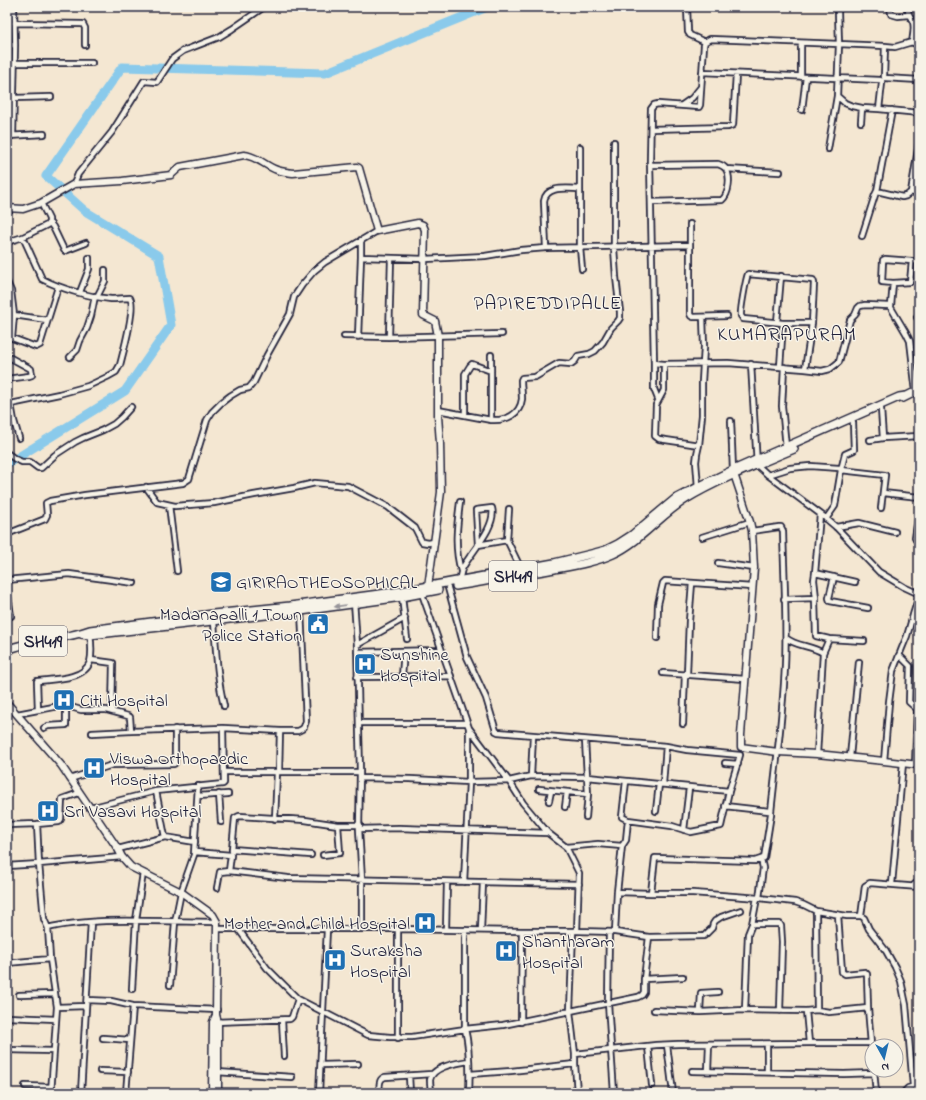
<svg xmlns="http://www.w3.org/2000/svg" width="926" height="1100" font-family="'Indie Flower',sans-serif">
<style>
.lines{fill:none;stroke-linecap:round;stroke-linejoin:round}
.river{stroke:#8acaeb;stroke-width:9}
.street-casing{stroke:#22223b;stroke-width:8}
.secondary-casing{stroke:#22223b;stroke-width:9}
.primary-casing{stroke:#22223b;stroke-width:10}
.street{stroke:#f7f3e8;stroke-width:4.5}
.secondary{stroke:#f7f3e8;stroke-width:6}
.primary{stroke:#f7f3e8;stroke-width:7}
.oneway{fill:#97959a}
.labels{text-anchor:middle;stroke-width:3;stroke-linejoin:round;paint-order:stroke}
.shield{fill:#f7f3e8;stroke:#62616f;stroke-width:1}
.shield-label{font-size:17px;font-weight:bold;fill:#22223b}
.poi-label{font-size:18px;fill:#22223b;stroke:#f7f3e8;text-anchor:start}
.neighbourhood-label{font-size:19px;letter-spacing:1px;fill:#22223b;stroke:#f7f3e8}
.quarter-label{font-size:20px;letter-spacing:1px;fill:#22223b;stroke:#f7f3e8}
</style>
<rect width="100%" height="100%" fill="#f4e7d2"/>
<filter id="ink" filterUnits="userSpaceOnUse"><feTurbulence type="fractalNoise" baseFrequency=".025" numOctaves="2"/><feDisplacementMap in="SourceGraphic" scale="8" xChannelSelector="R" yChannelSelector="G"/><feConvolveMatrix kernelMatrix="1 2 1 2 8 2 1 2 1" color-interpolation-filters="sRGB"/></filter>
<g filter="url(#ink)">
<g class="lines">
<path class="river" d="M7,464L125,391L171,325L159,256L85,211L46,176L122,67L325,73L487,7"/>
<g class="street-casing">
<path id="street" d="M687,7L688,32L690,35L705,42
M840,7L839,9L838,12L839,44L837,96L845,103L852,106L862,108L879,109L919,113
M890,7L891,14L898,16L908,15
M908,7C907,15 910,15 913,22C915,28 913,36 912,42
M14,23L83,24L85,28V45
M7,45H15
M885,46L884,77L885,78L919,80
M15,63H92
M702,72L880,80L882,81V83L879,109
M801,77V43
M14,98L51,97
M682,105L692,98L701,87
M802,110L806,77
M861,122L862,108
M651,129L728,127L733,125L736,74
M7,136L44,134
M13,136L15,45L14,7
M580,147V248L582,269
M828,149L837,96
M650,165L718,164C721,165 724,166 726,169C731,177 729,194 722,200L651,202
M726,169L780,172
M74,184L78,174L112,132L144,81L157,82L172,59L183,51L219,37L232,29L264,7
M877,191L892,110
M911,192L919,143
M49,222L53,227L64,250L65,251L86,243
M690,224V314L691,316L693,317L727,316
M862,236L875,195L877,191L902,197L906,196L911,192L919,194
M361,240V257L425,259L485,256L521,250L546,248L690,245
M7,242L23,237L47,225L49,222V219L41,203
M546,248L544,201C546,185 568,189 580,189
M912,261L910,282L893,283L882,282L883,260L885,259L912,261H919
M7,282L11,291L14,315L12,338L36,347L40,345L58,287
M80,292L89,269V258
M97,297L105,281V270
M891,306L893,283
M14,315L47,320
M917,317H919
M777,322L781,276
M812,323H783L743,319C743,318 742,317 741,316C740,311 746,279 748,274L813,280L814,283L812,323L805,369L728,363L664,364L654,363L650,161L651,109L654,105L658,104L699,107L700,105L704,45L705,42L710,39L839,44L885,46L895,47L912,42L919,46
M344,336L389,337L502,334
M358,337L361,257
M389,337L391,258
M491,355V420
M7,356L31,369L32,375L29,376L7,379
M70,357L77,350L80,341L87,328L91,316L95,296
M654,363V389L658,399
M664,364V390L656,405L655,436L659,439L699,445
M751,364L757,465L768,475L823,516L836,527L879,572L904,587L919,594
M780,367L783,323
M784,367L782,406L786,447
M805,369L822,371L830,369L839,362L850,320L855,315L858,308L860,306L865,305L890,306L906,333L910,341L916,392
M7,404H11L59,394L88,386L107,377L116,372L120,365C123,353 136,307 130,298C124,298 117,299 111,299C90,297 61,289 42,279L23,237
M11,404L14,421L19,438
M438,410L491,420C506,421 520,415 522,399C522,393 521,386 521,380L522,378L535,377L559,363L571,364L575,361L578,356L589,354L595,351L603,342L611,328L618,321L620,318V312L616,277L614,248V142
M465,415V374L470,366L472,364L491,371
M731,421L733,470
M883,438L919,436
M870,440L883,438L881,409
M7,453L15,459L22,462H30L38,468H41L55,455L75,442L83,438L103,430L114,424L122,417L131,407
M840,469L842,466L845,454L854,450L853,422
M768,475L790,468L810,466L839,468L841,470
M146,487L157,502L175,506L214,503L254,495L294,488L315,483L348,486L388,507L415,528L422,542L428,543L434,542
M698,487L696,462L697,454L699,445L702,415V382L704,347L703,317
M883,493L919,497
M460,502C457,525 454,548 461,571
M169,505L177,571
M509,509L507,540L521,569
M919,511L915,538L916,540H919
M820,514L815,573L855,582
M826,519L835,506L841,470L885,475L881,508
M836,527L859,523L895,532
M752,531L779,527H781L783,531C784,576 787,621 785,666C783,715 776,763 771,812
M7,534L45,519L47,515L46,503L50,501L85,495L183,483L189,479L207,420L212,412L221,403L230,396L240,390L249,388L254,382L267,355L290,314L294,297L302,285L314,271L325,262L377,231
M702,537L750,522
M718,563L754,568
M834,577L829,598L830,601L868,608
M7,580L69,574L134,583
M459,581C460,577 461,572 462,569C470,553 497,527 492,508L476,510L478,545L507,540
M7,588L11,616
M448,588L467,657L486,698L496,731L498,732L666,746L687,750L740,755L738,762L729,791
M402,597L407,639
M784,599L816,598L814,580L815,573
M815,599L816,636L829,639L864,641
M354,601L357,645L360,772L359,829L362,880V929
M214,621C216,650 217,678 224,706
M657,638L658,604L663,583L665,581L752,587
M786,638C797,647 811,645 823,653
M357,645L405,618
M357,652L441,650
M899,655L910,666L909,702L917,709L915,765
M91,660L113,663L112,711
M663,673L745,679
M687,674L689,621L692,583
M402,676L404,651
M357,677L451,676
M38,710L37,681C53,679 84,680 90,662C92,655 91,641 90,633
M17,714L64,705L81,710H106L128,716L130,717L131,731L223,728L280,731H298L302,729L304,727L306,721L301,610
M359,723H467
M683,724L685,674
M44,728L48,726L66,725V705
M92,733L131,731
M585,740L588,794L586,817
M817,754L823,653L829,639
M850,757L859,662
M884,761L889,702L893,671L902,648L907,636L913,615L919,596
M725,763L738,764
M224,772H360
M279,772L280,731
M531,776L533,736
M360,778L410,779L469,782L509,781L531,776L587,777L729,791L721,826L691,832L672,826L628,820L622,817L626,781
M70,779L112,765L174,764L175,763V729
M663,784L666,746
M539,789L588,794
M219,794L221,822
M198,796L228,794
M549,801L551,791
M565,807L567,792
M90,808L156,791L223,784L224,783L223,728
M656,811L659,784
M275,819L277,772
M37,824L39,864L44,919L48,928
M7,825L37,824L59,822L61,819L62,799L79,793
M359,829L399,828L548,833
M684,830L689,788
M165,837L195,842
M566,847L598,844L622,846
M118,849L165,837L156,791
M232,849L235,818L239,816L305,820L338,825H360
M232,851V849L311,855
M194,854L198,786
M323,855L340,853L338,825
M7,866L39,864L122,857
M229,871L288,878L579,884
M464,882L469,782V728
M892,884L903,763
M913,886L915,884L919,882
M617,892L651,893H693L759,898L795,902L804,905L816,911L847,916H861L864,918L869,929L886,951L895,967L901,981L906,1005L913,1086
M651,893L655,858L755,861L764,858L771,814V812L769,811L725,806
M759,898L763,868L761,859
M816,911L817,1010
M838,915L842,972L845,974L865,972L867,974L868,1008L872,1056
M861,916L865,886L870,883L919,887
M752,924H780L781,926L782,942L780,1011
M7,928L8,933
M217,929H398L522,931H577L579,873L566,847L548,833L523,803L509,781L469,728L421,591
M239,930L267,968L298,999L368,1035L390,1037H412L465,1029C470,1050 470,1071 469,1093
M446,930L447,882
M465,930V1029L503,1025L638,997L642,995L644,992V979L649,937
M481,930L483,882
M573,931L570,1011L575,1054
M577,931L615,932L649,937L704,936L712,928L713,924L715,921L721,917L741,910
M609,932L608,1003L614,1093
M615,932L617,892L622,846L626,840L628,820
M50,959L48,928C67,923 87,922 106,921C143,920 180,922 217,922
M7,963L50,959L57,1007
M644,979L683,977
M170,985L175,922L181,892L195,852L231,855L229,871L220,872L217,888
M132,989L136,920L143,873
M19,995L55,994
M87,1000L111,1001L133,1006L217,1010
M654,1010L700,1012L745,1010L806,1011L817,1010L829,1012L868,1008
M745,1010L748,934L752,924L757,898
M806,1011L809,1043
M700,1012L701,993L718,992
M7,1017L56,1019
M282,1020L284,1056
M215,1022L290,1019L292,1017L298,999
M521,1022L522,931
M103,1038L130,1040
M398,1038V929
M767,1044V1072
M667,1045L673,1093
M648,1046L652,1085
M7,1050L54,1051
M575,1064L577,1093
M321,1065L358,1064
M100,1071L128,1072
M692,1071L844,1074L874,1073
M708,1071L709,1044
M874,1071L876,1093
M217,1072L292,1077
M470,1074L511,1071L575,1064V1054L656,1045L678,1044L809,1043H870
M409,1076L410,1093
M25,1086L52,1087
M51,1093L57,1007L86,1006
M81,1093L91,922
M126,1093L133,1006
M319,1093L327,929
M379,1093C380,1086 378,1079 385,1077L432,1074
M431,1093C431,1089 430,1084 430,1080C432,1066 458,1063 469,1061
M905,1093V1091L908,1088L919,1085"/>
</g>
<g class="secondary-casing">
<path id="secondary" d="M7,208L23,209L41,203L74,184L122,181L171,175L180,167L244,155C257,156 265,166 277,170C282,172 288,172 293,173L357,167L359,168L377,231L418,223L423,225L425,230L423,315L435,321L438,336V416L440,443L441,492L428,587
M733,471L750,522L752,531L754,568L741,735V747L778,752L817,754L884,761L919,765
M7,703L61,765L118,849L122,857L131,867L181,892L213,915L217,922L216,1015L218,1022V1093
M212,1093L213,1022L216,1015"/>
</g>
<g class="primary-casing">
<path id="primary" d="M903,398L919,390
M456,586C487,581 518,575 549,570C570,566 593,563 613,554C641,541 660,515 686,499C719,479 759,464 794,449
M81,634L90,635L301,611L402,597L438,590
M7,650C33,639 63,640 90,630L213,614L290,606L402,591L554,563L595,553L606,550L618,544L632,535L675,499L698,487L733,470L899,397L906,396"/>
</g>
<use href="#street" class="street"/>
<use href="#secondary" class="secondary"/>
<use href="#primary" class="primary"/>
</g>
<defs><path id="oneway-solid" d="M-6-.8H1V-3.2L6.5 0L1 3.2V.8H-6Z"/></defs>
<use class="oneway" href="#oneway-solid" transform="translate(340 606) rotate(172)"/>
</g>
<defs>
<g id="school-square" transform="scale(1.15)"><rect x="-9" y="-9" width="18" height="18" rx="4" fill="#1f6fb2" stroke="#f7f3e8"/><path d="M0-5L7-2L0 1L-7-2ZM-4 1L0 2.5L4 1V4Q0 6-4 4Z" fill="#fff"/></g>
<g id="civic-square" transform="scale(1.15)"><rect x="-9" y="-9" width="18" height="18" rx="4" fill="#1f6fb2" stroke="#f7f3e8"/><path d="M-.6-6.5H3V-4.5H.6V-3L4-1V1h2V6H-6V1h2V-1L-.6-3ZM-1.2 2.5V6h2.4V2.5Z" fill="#fff"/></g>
<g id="hospital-square" transform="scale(1.15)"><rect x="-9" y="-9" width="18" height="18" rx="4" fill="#1f6fb2" stroke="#f7f3e8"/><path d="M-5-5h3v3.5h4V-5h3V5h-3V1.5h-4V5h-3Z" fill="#fff"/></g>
</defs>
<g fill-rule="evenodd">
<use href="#school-square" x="221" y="582"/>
<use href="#civic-square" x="318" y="624"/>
<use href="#hospital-square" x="365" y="664"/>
<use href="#hospital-square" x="64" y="700"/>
<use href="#hospital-square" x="94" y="768"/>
<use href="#hospital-square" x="48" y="811"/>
<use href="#hospital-square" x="425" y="923"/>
<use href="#hospital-square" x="506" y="951"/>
<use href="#hospital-square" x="335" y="960"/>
</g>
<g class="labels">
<g class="shield">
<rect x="489" y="561" width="48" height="30" rx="3"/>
<rect x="19" y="626" width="48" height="30" rx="3"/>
</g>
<g class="shield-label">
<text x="513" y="582">SH419</text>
<text x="43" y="647">SH419</text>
</g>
<g class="poi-label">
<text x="236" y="588">GIRIRAOTHEOSOPHICAL</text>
<text x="302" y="620" text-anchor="end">Madanapalli 1 Town<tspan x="302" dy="21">Police Station</tspan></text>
<text x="380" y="660">Sunshine<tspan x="380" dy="21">Hospital</tspan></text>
<text x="80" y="706">Citi Hospital</text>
<text x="110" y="764">Viswa Orthopaedic<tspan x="110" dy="21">Hospital</tspan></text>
<text x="64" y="817">Sri Vasavi Hospital</text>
<text x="410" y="929" text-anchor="end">Mother and Child Hospital</text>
<text x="522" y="947">Shantharam<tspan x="522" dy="21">Hospital</tspan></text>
<text x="350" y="956">Suraksha<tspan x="350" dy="21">Hospital</tspan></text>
</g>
<g class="neighbourhood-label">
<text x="548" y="309">PAPIREDDIPALLE</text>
</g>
<g class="quarter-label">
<text x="787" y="340">KUMARAPURAM</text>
</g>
</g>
<rect width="926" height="1100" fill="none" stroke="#f7f3e8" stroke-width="24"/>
<rect x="12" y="12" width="902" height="1076" fill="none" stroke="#22223b" stroke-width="1.5" filter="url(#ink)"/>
<g transform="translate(884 1058) rotate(172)"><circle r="19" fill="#f7f3e8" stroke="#a29fa3"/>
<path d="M0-3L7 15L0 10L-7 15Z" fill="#1f6fb2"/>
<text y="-6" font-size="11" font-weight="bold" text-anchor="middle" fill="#22223b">N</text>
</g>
</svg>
